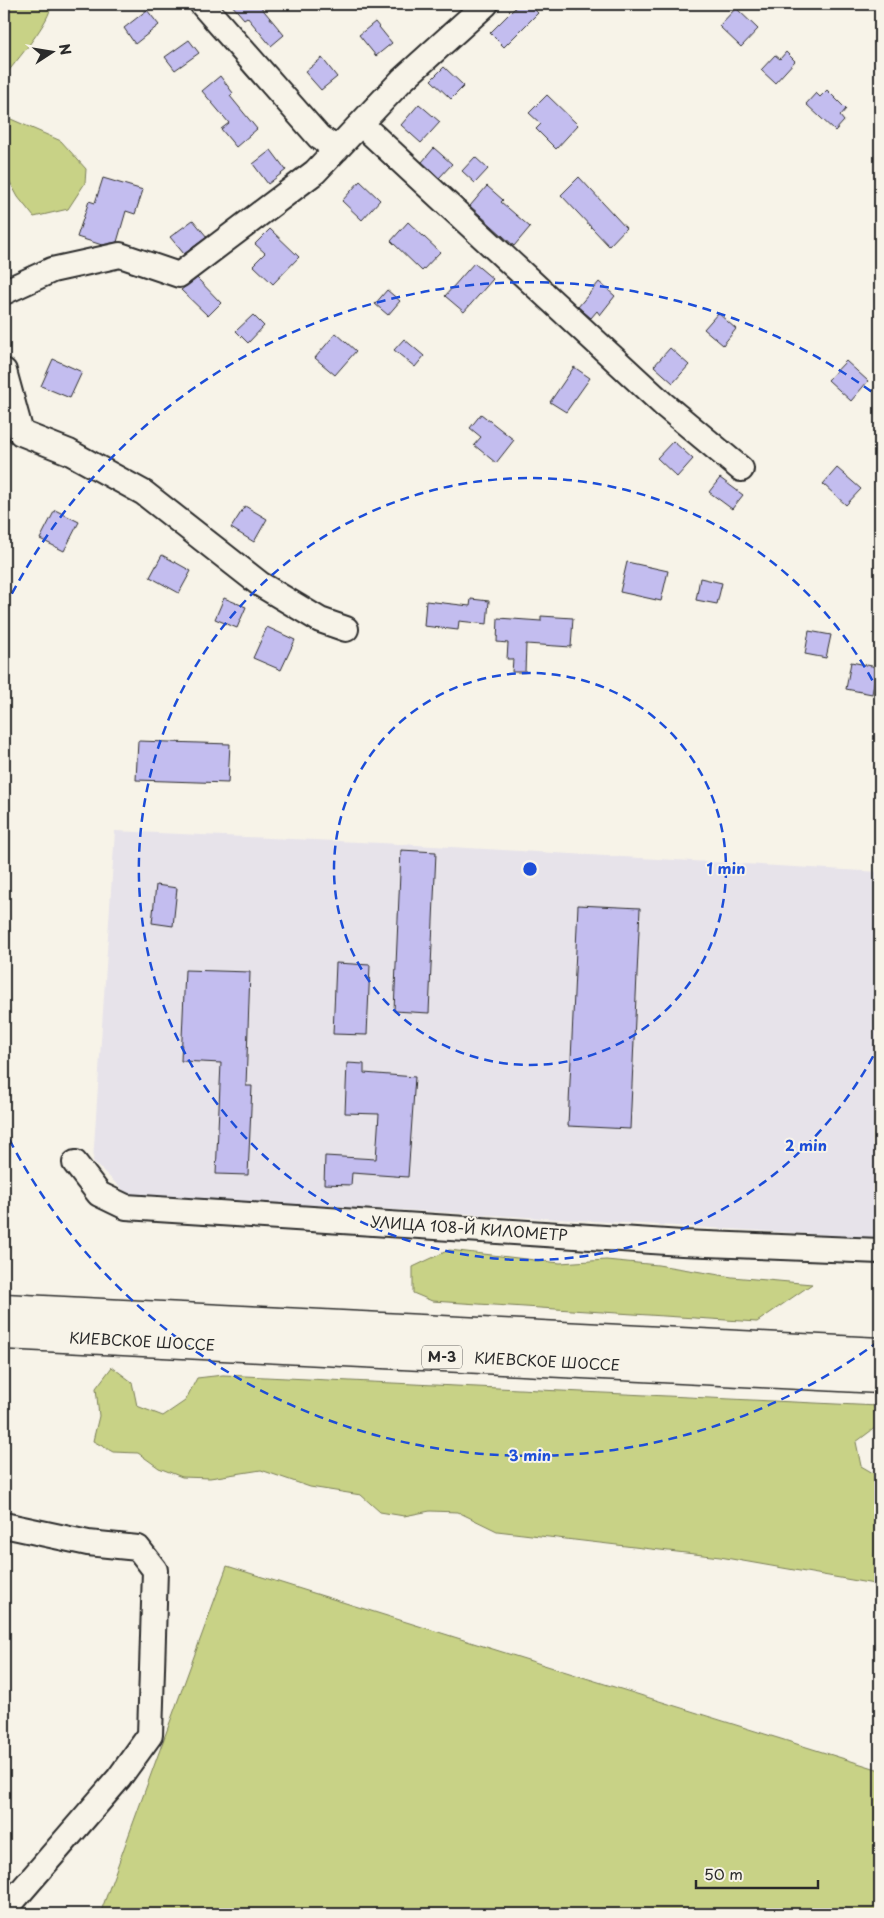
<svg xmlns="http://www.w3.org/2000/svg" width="884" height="1918" font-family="'Playpen Sans',sans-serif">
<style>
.built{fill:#e7e3ea}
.green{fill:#c8d286;stroke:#7a7e58}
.building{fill:#c3bdef;stroke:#2b2b2b}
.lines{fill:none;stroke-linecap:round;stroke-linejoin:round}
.minor-casing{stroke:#2b2b2b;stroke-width:28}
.highway-casing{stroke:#2b2b2b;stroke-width:31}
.minor{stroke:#f7f3e8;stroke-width:24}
.highway{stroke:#f7f3e8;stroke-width:28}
.ring{fill:none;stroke:#1d4ed8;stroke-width:2.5;stroke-dasharray:9 6}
.labels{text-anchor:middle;stroke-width:4;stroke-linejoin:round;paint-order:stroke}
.shield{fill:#f7f3e8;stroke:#686764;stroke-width:1}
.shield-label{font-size:14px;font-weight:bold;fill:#2b2b2b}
.street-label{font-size:15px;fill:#2b2b2b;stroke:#f7f3e8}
.centre{fill:#1d4ed8;stroke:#f7f3e8;stroke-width:2.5}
.ring-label{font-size:15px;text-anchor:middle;font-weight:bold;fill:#1d4ed8;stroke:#f7f3e8;stroke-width:4;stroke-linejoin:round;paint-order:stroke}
</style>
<rect width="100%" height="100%" fill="#f7f3e8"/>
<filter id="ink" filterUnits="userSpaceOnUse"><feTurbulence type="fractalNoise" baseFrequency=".02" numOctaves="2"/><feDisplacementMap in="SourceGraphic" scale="10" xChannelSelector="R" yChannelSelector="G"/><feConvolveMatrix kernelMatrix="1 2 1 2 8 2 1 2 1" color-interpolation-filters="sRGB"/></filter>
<g filter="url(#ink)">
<path class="built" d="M115,831L381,843L880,872V1238L419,1211L131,1198L93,1161Z"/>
<path class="green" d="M4,4H51C52,20 15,62 4,77Z
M4,116L61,141L86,169L85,183L68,209L34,217L18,197L4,171Z
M449,1250L560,1263L606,1260L658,1265L732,1277L812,1284L757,1322L432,1301L413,1293V1267Z
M112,1367L132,1382L137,1406L163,1416L185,1401L197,1378L223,1375L878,1406L876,1427L856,1442L861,1466L880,1477V1585L720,1557L497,1531L458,1512L430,1511L404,1516L380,1512L361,1495L310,1487L261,1470L210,1478L182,1477L159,1468L138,1453L113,1452L93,1441L99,1416L96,1388Z
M227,1566L880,1770V1914H100Z"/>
<path class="building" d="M231,4H263L260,6L284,35L271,46L247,17L244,19Z
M519,4H529L538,13L504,47L490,33Z
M736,8L758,29L741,47L719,26Z
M147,10L159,25L135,44L124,28Z
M375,22L392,43L376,56L359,35Z
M189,40L199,53L175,70L165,57Z
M786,52L795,61L775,83L761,70L775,55L780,59Z
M322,58L337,77L321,90L305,72Z
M444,67L464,86L451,99L431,80Z
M220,76L233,93L230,96L257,129L236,147L221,129L229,123L202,91Z
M827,90L846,109L840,116L844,121L835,131L806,104L816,93L820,97Z
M547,95L578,125L556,149L536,129L541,124L529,113Z
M419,104L440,122L421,143L401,125Z
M434,148L452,164L439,178L422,162Z
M271,150L286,170L268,184L253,164Z
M475,157L488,169L475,183L462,171Z
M579,177L626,228L609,246L561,195Z
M103,178L143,190L135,214L126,211L117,242L102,245L77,237L89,201L95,203Z
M360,181L380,200L362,220L342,201Z
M487,186L503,200L501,202L530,227L514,246L470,206Z
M193,220L207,237L184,254L170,237Z
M408,222L440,252L422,271L391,241Z
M270,229L299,257L273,284L253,265L265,253L255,244Z
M474,263L493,279L464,312L445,296Z
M197,278L221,303L208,316L181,290Z
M599,282L615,296L600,315L597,311L591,318L578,307Z
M387,290L400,301L388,315L375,304Z
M718,313L736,329L723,345L704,329Z
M253,315L264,326L248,343L236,331Z
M336,333L356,351L335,375L315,358Z
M404,339L424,356L415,367L394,350Z
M670,348L689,365L673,383L654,366Z
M53,359L82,372L70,398L41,386Z
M846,361L868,381L851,401L828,380Z
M574,367L590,378L566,412L550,402Z
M481,414L514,440L496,463L474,445L481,437L470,428Z
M673,441L693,459L677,477L657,458Z
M837,468L861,489L846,505L823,484Z
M720,478L743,495L732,509L709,492Z
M245,506L267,519L254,542L231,528Z
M55,510L79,522L64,551L40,539Z
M162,555L191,571L179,593L150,577Z
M627,562L668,571L661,601L620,592Z
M700,578L722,583L717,604L696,600Z
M224,598L246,607L237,628L215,619Z
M471,599L489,601L487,624L459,621L458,630L424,626L426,601L470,606Z
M541,616L573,618L571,647L526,644L525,672H512L513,659H507L508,643L497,642L498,618L541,621Z
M267,627L295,640L281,670L253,658Z
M809,631L831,635L826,658L805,654Z
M851,662L877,667L872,694L846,689Z
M138,741L230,744L228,783L136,780Z
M401,850L436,852L429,1013L394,1011Z
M156,885L177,888L173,926L152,923Z
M578,905L640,908L630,1129L568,1126Z
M336,963L370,965L367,1035L333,1034Z
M185,970L250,972L246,1086H252L248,1175L216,1174L221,1063L181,1061Z
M347,1063L364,1064V1073L415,1077L408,1177L352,1173L351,1185L324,1184L325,1156L376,1159L379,1114L345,1113Z"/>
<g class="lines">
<g class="minor-casing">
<path id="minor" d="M202,4L319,137L337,149
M361,124L663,404L741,469
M4,292L52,270L120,255L179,275L315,172L402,80L486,4
M4,371L21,433L69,452L144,493L260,584L320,620L346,629
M75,1163L99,1194L126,1207L682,1243L880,1251
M4,1525L88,1543L138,1548L155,1570L150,1735L119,1778L4,1911"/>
</g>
<g class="highway-casing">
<path id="highway" d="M4,1308L880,1352
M4,1335L880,1379"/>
</g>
<use href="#minor" class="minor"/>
<use href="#highway" class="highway"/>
</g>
</g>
<g class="ring">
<circle cx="530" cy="869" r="196"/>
<path d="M880 1043A391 391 0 1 1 880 695"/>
<path d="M879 1341A587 587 0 0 1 5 1131M5 607A587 587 0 0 1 879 397"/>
</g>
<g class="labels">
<rect class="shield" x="422" y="1345.5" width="40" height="23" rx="4"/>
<g class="shield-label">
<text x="442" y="1362">М-3</text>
</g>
<g class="street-label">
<text transform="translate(469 1229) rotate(4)" y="5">УЛИЦА 108-Й КИЛОМЕТР</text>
<text transform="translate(142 1342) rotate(3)" y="5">КИЕВСКОЕ ШОССЕ</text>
<text transform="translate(547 1362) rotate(3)" y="5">КИЕВСКОЕ ШОССЕ</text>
</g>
</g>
<circle cx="530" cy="869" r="8" class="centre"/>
<g class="ring-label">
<text x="726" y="874">1 min</text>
<text x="806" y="1151">2 min</text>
<text x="530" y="1461">3 min</text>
</g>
<rect width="884" height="1918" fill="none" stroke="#f7f3e8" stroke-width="20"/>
<rect x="10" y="10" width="864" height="1898" fill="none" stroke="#2b2b2b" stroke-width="2" filter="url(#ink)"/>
<g transform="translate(52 52) rotate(78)" stroke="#f7f3e8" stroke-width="4" paint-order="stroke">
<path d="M0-4L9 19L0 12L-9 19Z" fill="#2b2b2b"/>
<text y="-8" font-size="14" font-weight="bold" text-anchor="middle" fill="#2b2b2b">N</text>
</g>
<path d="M696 1880v8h122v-8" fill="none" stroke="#2b2b2b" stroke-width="2.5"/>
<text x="704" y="1880" font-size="15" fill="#2b2b2b" stroke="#f7f3e8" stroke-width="4" paint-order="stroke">50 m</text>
</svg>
